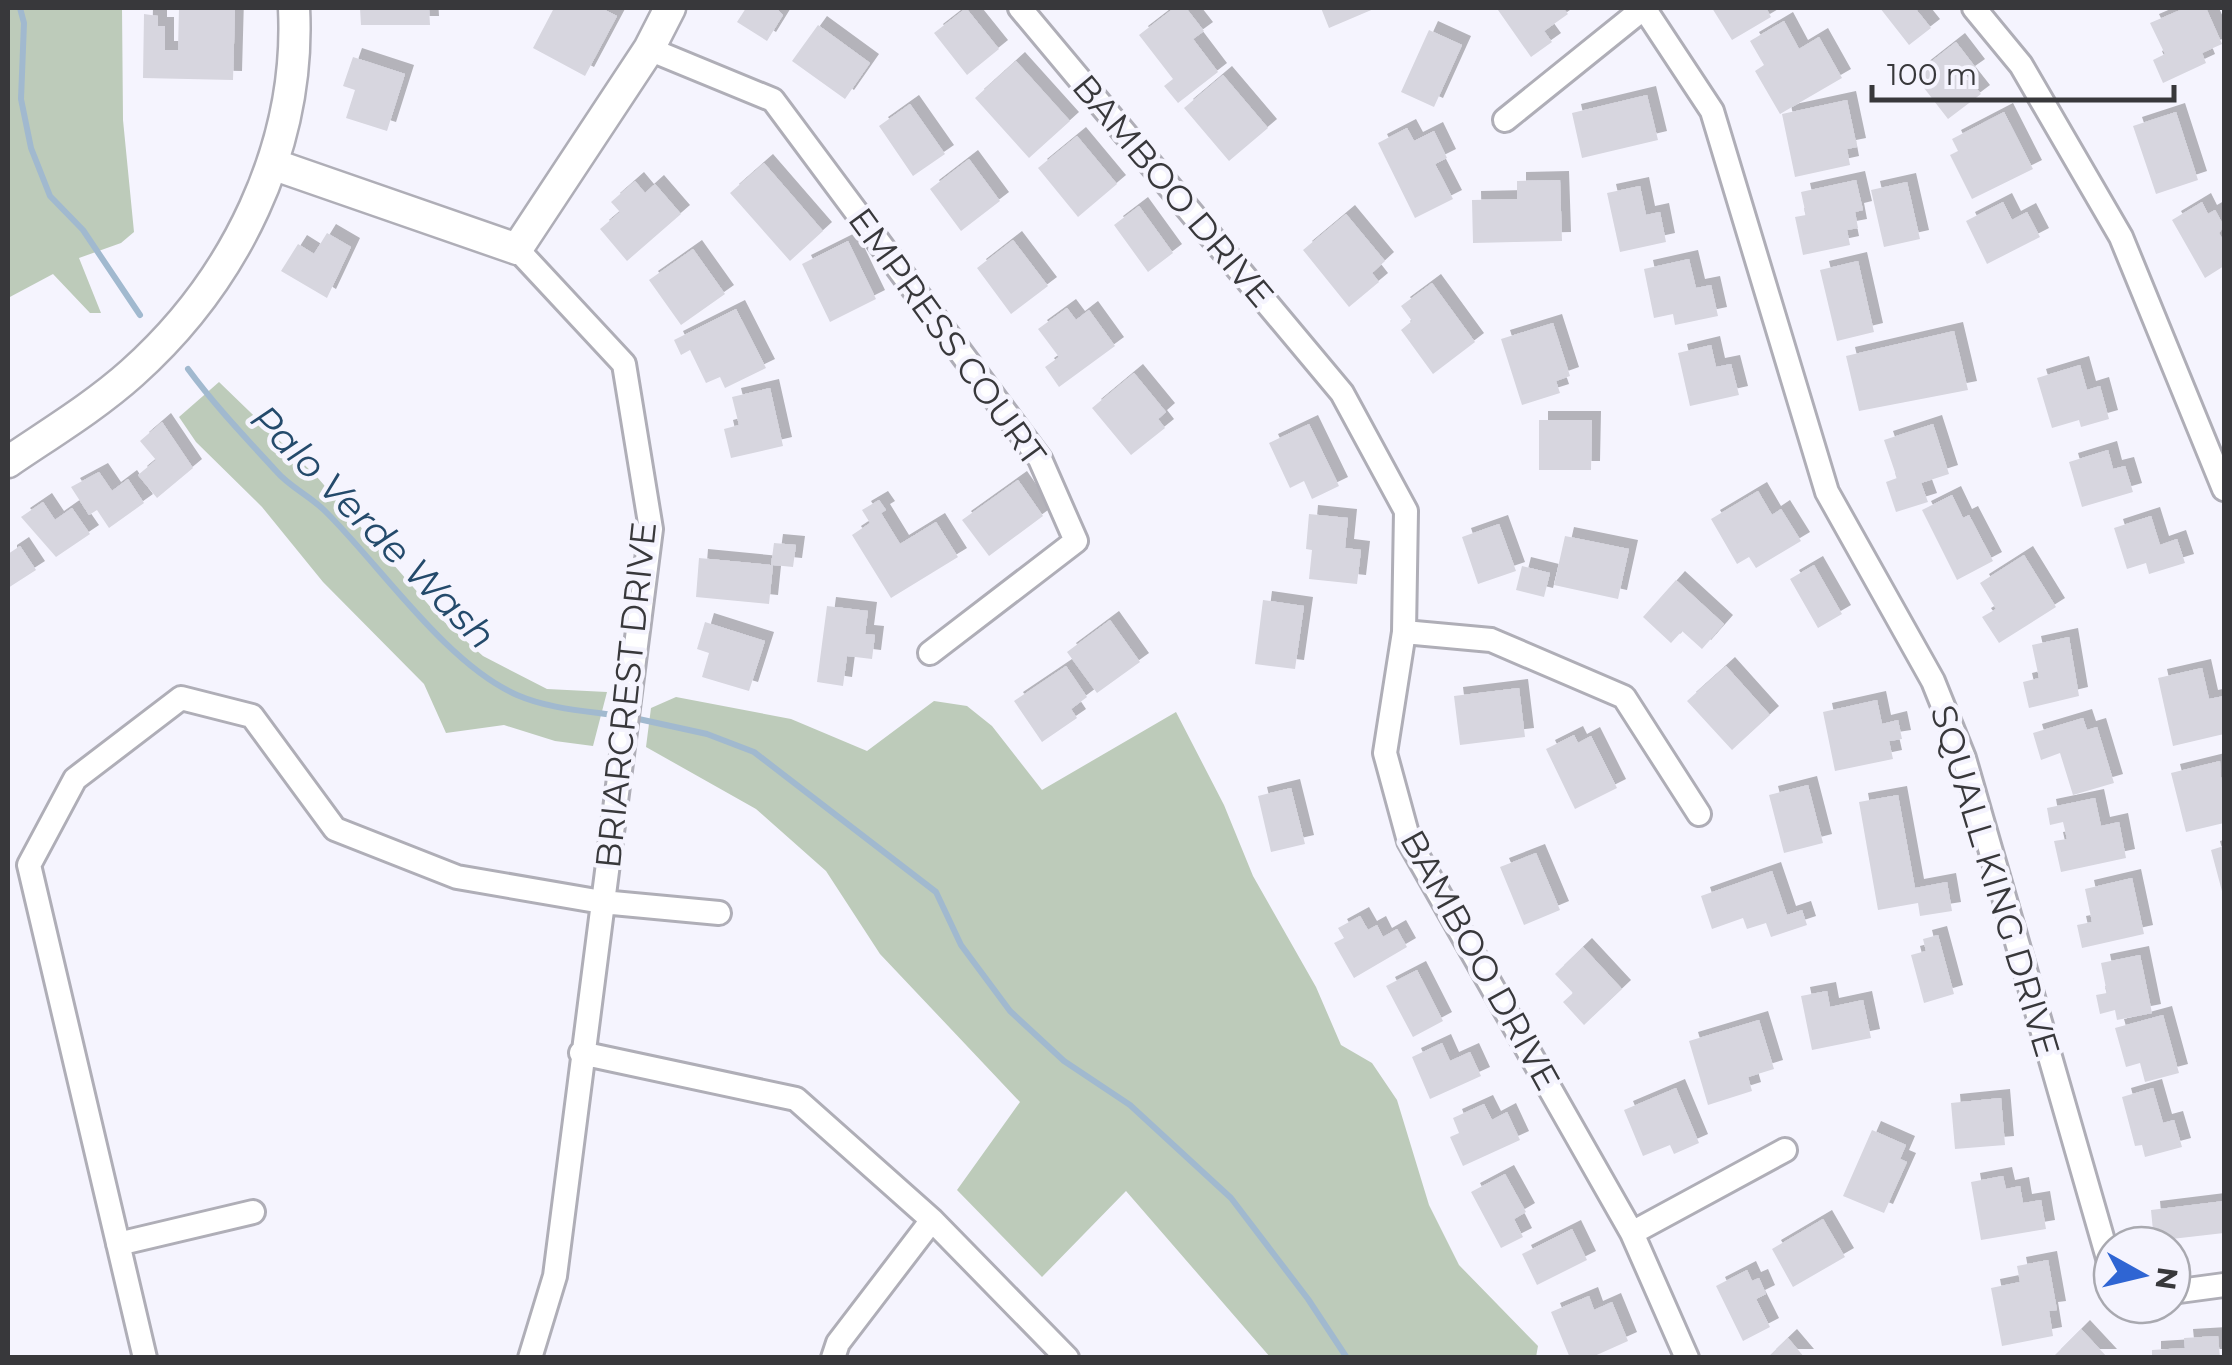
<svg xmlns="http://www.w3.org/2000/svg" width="2232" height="1365" font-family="Montserrat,sans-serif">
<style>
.green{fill:#bdcbba}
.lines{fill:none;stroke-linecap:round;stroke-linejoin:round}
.stream{stroke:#a1b9cf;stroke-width:6}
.building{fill:#d7d6df;filter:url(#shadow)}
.street-casing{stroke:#afaeb7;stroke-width:28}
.secondary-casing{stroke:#afaeb7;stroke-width:35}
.street{stroke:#fff;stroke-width:22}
.secondary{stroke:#fff;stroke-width:30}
.labels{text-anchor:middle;stroke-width:9;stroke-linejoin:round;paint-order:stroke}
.street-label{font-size:35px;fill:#38383b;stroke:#f5f4fe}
.water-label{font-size:38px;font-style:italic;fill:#244a6b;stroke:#f5f4fe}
</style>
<defs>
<filter id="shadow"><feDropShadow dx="9" dy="-9" stdDeviation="0" flood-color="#0004"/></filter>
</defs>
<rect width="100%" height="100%" fill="#f5f4fe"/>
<path class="green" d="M8,8H122L123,120L134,232L121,243L79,258L101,313H90L53,274L8,298Z
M219,382L317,477L441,619L483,656L547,689L607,692L593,746L555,741L504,725L446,733L424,684L323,582L262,507L196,442L179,417Z
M676,697L791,719L867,751L934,701L967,706L992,726L1042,790L1176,712L1224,805L1253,876L1316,987L1341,1045L1372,1063L1397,1100L1429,1205L1459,1265L1538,1346L1536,1357H1270L1126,1191L1042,1277L957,1190L1020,1102L880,954L826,871L756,809L646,747L651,708Z"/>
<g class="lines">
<path class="stream" d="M20,8L24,23L21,99L31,148L50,196L83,230L140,315
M188,369C216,407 246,438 277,472C290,487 310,496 325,511C380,565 446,664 517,695C549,709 587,711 621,716
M634,718L707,734L754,752L936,892L961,945L1010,1011L1064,1061L1130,1105L1231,1198L1308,1299L1347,1358"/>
</g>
<path class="building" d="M179,8H235L233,80L143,78L144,14L158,16V26H165V50H178Z
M360,8H429L430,25H361Z
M554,8H601L617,16L585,76L533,48Z
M746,8H776L783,15L767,41L737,22Z
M966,8L999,49L967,75L934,33Z
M1174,8H1186L1204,31L1193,39L1218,72L1178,103L1164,86L1173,79L1139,35Z
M1321,8H1376L1329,28Z
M1502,8H1563L1568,14L1544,31L1552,42L1531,57L1498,10Z
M1712,8H1766L1771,17L1732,40Z
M1880,8H1915L1931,28L1909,45Z
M2185,8H2206L2222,44L2202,53L2206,63L2163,83L2153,60L2165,54L2150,23Z
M1784,21L1799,49L1819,37L1842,78L1780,114L1755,71L1764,65L1750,41Z
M818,25L870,63L845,99L792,61Z
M1429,30L1462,45L1434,107L1401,92Z
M1956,42L1976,68L1966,75L1981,94L1948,119L1914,75Z
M353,57L405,74L387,131L346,118L355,90L343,86Z
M1016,61L1070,121L1029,158L975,98Z
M1223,75L1268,128L1229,161L1184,108Z
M1647,95L1658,140L1582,158L1572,113Z
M1847,100L1857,147L1847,149L1850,165L1795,177L1782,114Z
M910,104L945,154L913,176L879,126Z
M2004,112L2033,169L1972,199L1950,155L1958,151L1952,139Z
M2176,112L2198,180L2156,194L2133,126Z
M1407,128L1414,141L1434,131L1447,158L1435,164L1453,199L1415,218L1378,143Z
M1077,136L1117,184L1078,217L1038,168Z
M969,159L1000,201L961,231L930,189Z
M764,163L823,231L790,261L730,193Z
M1560,180L1562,241L1473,243L1472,200L1517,199V181Z
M1856,180L1863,210L1855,212L1858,228L1847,230L1850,245L1803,255L1795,217L1806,215L1801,192Z
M635,181L645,193L655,184L681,214L627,261L600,229L620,212L611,202Z
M1907,182L1920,239L1884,247L1871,190Z
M1640,186L1646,215L1660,212L1666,242L1620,252L1607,193Z
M2003,202L2012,220L2027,212L2040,237L1987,264L1966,221Z
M2202,202L2208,214L2215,210L2224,226L2219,233L2224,242V266L2205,278L2172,220Z
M1139,206L1173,253L1148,272L1114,225Z
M1346,214L1385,261L1372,273L1379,282L1349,307L1303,250Z
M327,233L351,247L327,298L281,271L298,244L314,254Z
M1013,240L1048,286L1011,314L977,268Z
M848,241L876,299L830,322L802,264Z
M693,249L725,294L681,325L649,280Z
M1689,259L1696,288L1711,285L1718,316L1675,325L1673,314L1654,318L1644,269Z
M1858,261L1874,332L1837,341L1820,270Z
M1432,283L1475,342L1433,374L1401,330L1412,321L1401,306Z
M1067,308L1076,320L1089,310L1115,346L1059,387L1045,367L1059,357L1038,329Z
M736,309L766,368L725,388L720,377L706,383L690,350L681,355L674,340Z
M1553,323L1570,376L1556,381L1560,393L1522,405L1501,339Z
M1954,331L1968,390L1859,411L1846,356Z
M1711,345L1716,367L1731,364L1739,395L1690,406L1678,353Z
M2080,365L2087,390L2100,386L2109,419L2081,427L2079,420L2052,428L2037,378Z
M1134,373L1166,412L1158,419L1165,428L1131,455L1092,408Z
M770,388L783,446L731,458L724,429L739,425L732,397Z
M1539,420H1592L1591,470H1539Z
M162,422L193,468L157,498L138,475L156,460L140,441Z
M1309,424L1339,486L1312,499L1304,481L1290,488L1269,443Z
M1933,424L1949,474L1921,483L1928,502L1896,512L1886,482L1897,478L1884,440Z
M2108,450L2113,469L2125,466L2133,492L2082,507L2069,462Z
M99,472L112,491L128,479L144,503L109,528L97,510L89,515L71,487Z
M1018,480L1043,516L989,556L962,520Z
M1758,491L1772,515L1781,509L1801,541L1756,568L1749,557L1737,564L1711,519Z
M1952,495L1963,518L1969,515L1993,561L1957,580L1922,510Z
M879,500L886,510L881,513L900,544L936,522L958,557L891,598L852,535L870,523L862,510Z
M43,502L55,520L72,508L90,534L56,557L21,517Z
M1309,514L1348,518L1345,548L1361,550L1357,584L1309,579L1312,550L1306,549Z
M2151,516L2160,545L2177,539L2185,563L2149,574L2146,563L2127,569L2114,528Z
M1499,524L1516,571L1478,584L1462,537Z
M1565,536L1629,549L1618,599L1554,585Z
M774,543L796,545L793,567L773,565L769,604L696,597L699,558L771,565Z
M20,546L36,570L8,588V554Z
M2024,555L2056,607L1999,643L1982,617L1996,609L1980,583Z
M1814,565L1842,614L1818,628L1790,579Z
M1522,566L1550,573L1544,597L1516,590Z
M1676,580L1724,624L1702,649L1682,631L1671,643L1643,617Z
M1263,600L1304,606L1295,669L1255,664Z
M827,606L868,611L865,634L875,635L872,659L847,656L843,686L817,682Z
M1110,620L1140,662L1097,693L1067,652Z
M705,622L765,641L749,691L702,677L709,653L697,649Z
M2069,637L2079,696L2029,708L2023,682L2039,678L2032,645Z
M1066,666L1087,697L1071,709L1077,718L1042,742L1014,701Z
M1726,666L1770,715L1732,750L1687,701Z
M2202,668L2209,699L2224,696V734L2173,746L2158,678Z
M1519,688L1525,737L1460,745L1454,696Z
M1877,700L1882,724L1898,720L1902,739L1889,741L1893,759L1835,771L1823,712Z
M2083,718L2087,730L2097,727L2114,783L2073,795L2060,753L2041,760L2033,733Z
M1574,735L1578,743L1591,736L1617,788L1575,809L1546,749Z
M2220,761L2224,823L2186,832L2171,773Z
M1808,785L1823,843L1784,853L1769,795Z
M1291,788L1305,844L1271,852L1258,796Z
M1898,795L1915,888L1947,882L1952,911L1920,916L1918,903L1878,910L1859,802Z
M2095,798L2101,826L2119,822L2126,858L2061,872L2054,841L2067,839L2063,822L2050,825L2047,808Z
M2224,846V895H2223L2211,850Z
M1536,853L1560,910L1524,925L1500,867Z
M1772,871L1787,915L1802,910L1807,925L1771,937L1766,923L1747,929L1743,918L1712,929L1701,896Z
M2132,878L2144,934L2082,948L2077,925L2092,922L2085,889Z
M1360,916L1368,930L1377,925L1383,937L1397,929L1407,947L1354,978L1334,943L1344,938L1338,928Z
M1938,935L1954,994L1924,1003L1911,955L1926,951L1923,939Z
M1583,947L1622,989L1584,1025L1563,1002L1573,993L1555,974Z
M2140,955L2152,1013L2117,1020L2115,1010L2100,1014L2096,995L2107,993L2101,963Z
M1417,970L1443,1021L1413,1037L1386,986Z
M1827,991L1830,1007L1863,1000L1871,1038L1812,1050L1801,996Z
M2163,1015L2179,1073L2145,1082L2140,1063L2126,1067L2115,1028Z
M1759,1020L1774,1069L1748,1077L1752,1091L1708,1105L1689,1041Z
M1442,1043L1450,1061L1470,1052L1481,1076L1430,1099L1412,1057Z
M1676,1088L1699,1143L1674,1154L1670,1145L1643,1156L1624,1110Z
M2153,1088L2163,1123L2174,1120L2182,1147L2145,1157L2142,1145L2135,1146L2122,1097Z
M2001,1098L2005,1145L1955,1149L1951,1103Z
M1484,1104L1492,1120L1507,1112L1520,1140L1463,1166L1450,1137L1459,1133L1453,1118Z
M1872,1130L1906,1145L1900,1159L1907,1162L1884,1213L1843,1196Z
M1505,1174L1526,1212L1514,1219L1523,1237L1501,1248L1471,1192Z
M2003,1176L2006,1189L2020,1186L2023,1203L2041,1200L2046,1229L1981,1240L1971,1182Z
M2224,1201V1233L2154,1241L2151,1210Z
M1823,1219L1845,1257L1793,1287L1772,1249Z
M1572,1229L1587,1260L1537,1285L1522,1254Z
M2048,1260L2057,1310L2049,1311L2053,1336L2002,1346L1991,1288L2020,1282L2017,1266Z
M1747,1270L1752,1281L1759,1278L1766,1294L1756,1299L1770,1327L1743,1341L1716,1286Z
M1589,1296L1594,1310L1612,1302L1628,1341L1590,1358H1570L1551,1312Z
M2081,1329L2108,1358H2052Z
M2218,1336L2220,1358H2152V1350L2185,1348L2184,1338Z
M1788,1338L1805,1358H1767Z"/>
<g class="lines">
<g class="street-casing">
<path id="street" d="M1020,8L1342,393L1406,511L1404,632L1385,753L1409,841L1632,1233L1687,1358
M1644,8L1712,111L1827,492L1933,681L1964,758L2112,1272
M1974,8L2021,65L2121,237L2224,489
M649,49L773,100L1040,459L1076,541L930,653
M1505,120L1644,8
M517,249L624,364L651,529L555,1276L530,1358
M1404,632L1491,640L1624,697L1699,814
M581,1053L796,1099L932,1220L1067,1358
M1632,1233L1785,1150
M118,1244L253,1212
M2172,1292L2224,1285
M145,1358L29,865L75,779L181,698L252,716L335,829L457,877L602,902L719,913
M833,1358L838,1343L932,1220"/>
</g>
<g class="secondary-casing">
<path id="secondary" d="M275,165L517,249L649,49L670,8
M8,462C49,434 94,407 132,373C235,281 301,147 294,8"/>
</g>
<use href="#street" class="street"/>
<use href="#secondary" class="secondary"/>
</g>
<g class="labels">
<g class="street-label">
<text transform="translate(1173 191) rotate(50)" y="12">BAMBOO DRIVE</text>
<text transform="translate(947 337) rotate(54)" y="12">EMPRESS COURT</text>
<text transform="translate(626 695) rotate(-84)" y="12">BRIARCREST DRIVE</text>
<text transform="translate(1995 881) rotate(73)" y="12">SQUALL KING DRIVE</text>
<text transform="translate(1480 960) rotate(61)" y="12">BAMBOO DRIVE</text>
</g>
<g class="water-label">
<text transform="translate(373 527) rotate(45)" y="13">Palo Verde Wash</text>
</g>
</g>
<rect width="2232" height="1365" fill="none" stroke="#38383b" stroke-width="20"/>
<g transform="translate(2142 1275) rotate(98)"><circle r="48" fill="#f5f4fe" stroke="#a9a9b0" stroke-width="2.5"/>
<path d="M0-8L18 38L0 25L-18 38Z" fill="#2f65d3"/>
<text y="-15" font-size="28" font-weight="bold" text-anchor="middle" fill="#38383b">N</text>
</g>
<path d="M1872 85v15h302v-15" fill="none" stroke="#38383b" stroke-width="5"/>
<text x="1887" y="85" font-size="30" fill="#38383b" stroke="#f5f4fe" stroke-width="8" paint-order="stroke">100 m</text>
</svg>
